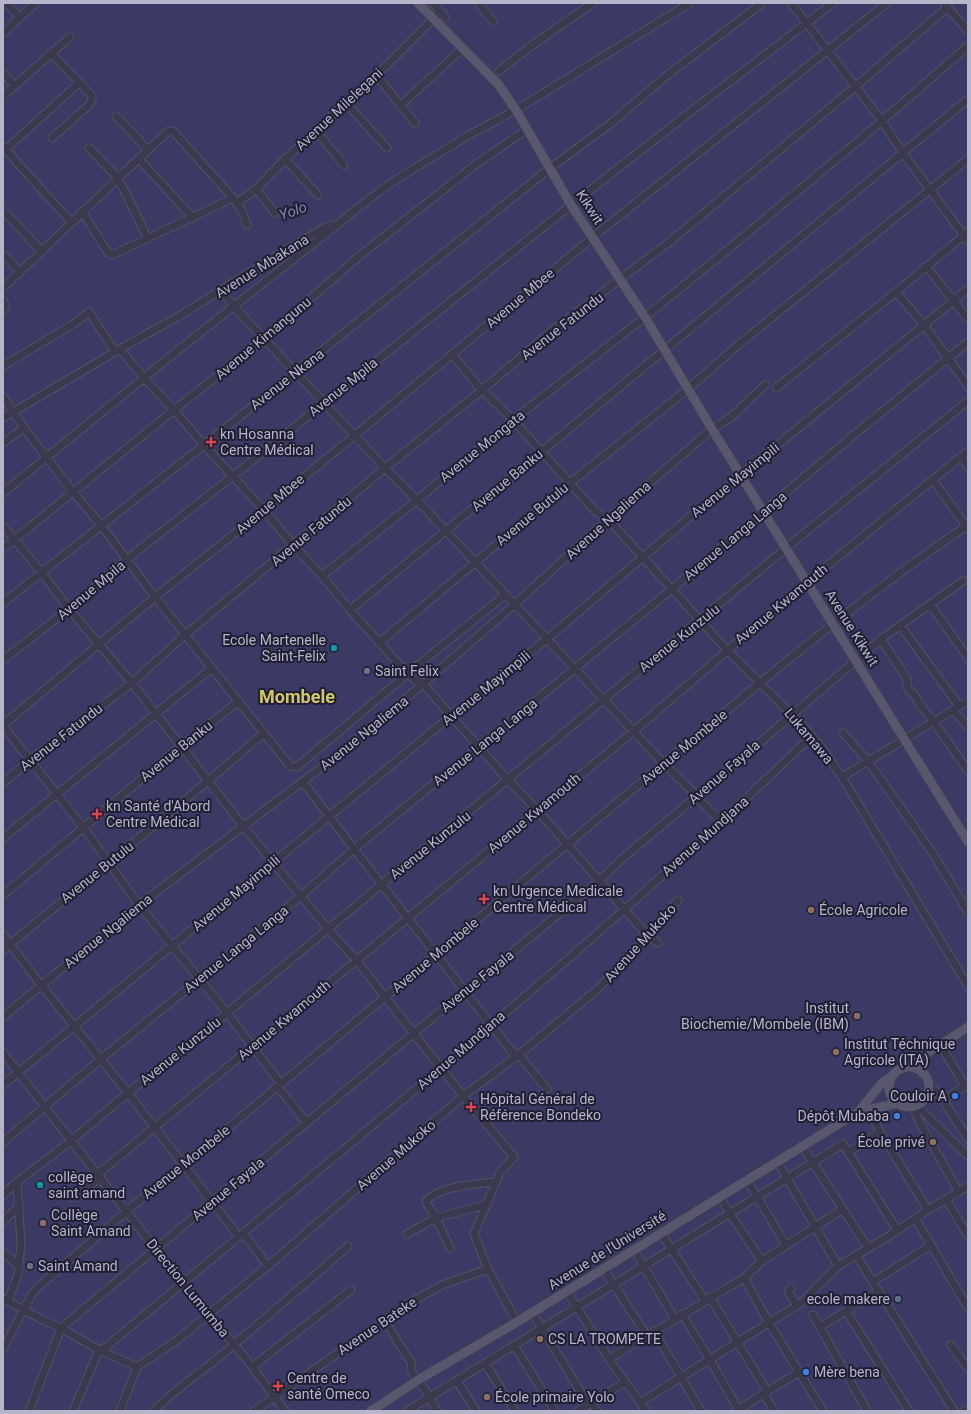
<svg xmlns="http://www.w3.org/2000/svg" width="971" height="1414" font-family="Roboto,sans-serif">
<style>
.water{fill:#3b3a64}
.lines{fill:none;stroke-linecap:round;stroke-linejoin:round}
.minor-casing{stroke:#525166;stroke-width:9}
.major-casing{stroke:#413f54;stroke-width:11}
.minor{stroke:#3a394e;stroke-width:7}
.major{stroke:#58576e;stroke-width:9}
.health-dot{fill:#e0444e;stroke:#1f1e33;stroke-width:1.5}
.culture-dot{fill:#0f9aa8;stroke:#1f1e33;stroke-width:1.5}
.worship-dot{fill:#6b7280;stroke:#1f1e33;stroke-width:1.5}
.education-dot{fill:#8d6e63;stroke:#1f1e33;stroke-width:1.5}
.shop-dot{fill:#3f7fe0;stroke:#1f1e33;stroke-width:1.5}
.service-dot{fill:#5c6f8a;stroke:#1f1e33;stroke-width:1.5}
.labels{text-anchor:middle;stroke-width:4;stroke-linejoin:round;paint-order:stroke}
.street-label{font-size:14px;fill:#b7b5c9;stroke:#1f1e33}
.poi-label{font-size:14px;fill:#b7b5c9;stroke:#1f1e33;text-anchor:start}
.water-label{font-size:15px;font-style:italic;fill:#8685b3;stroke:#1f1e33}
.district-label{font-size:18px;font-weight:bold;fill:#d1c668;stroke:#1f1e33}
</style>
<rect width="100%" height="100%" fill="#26253e"/>
<path class="water" d="M3,3H968V1411H3Z"/>
<g class="lines">
<g class="minor-casing">
<path id="minor" d="M433,3L445,17
M478,3L493,22
M791,3L882,121L902,152L968,241
M944,3L968,31
M20,17L36,3
M3,33L20,17L6,3
M51,53L92,96C93,100 91,102 89,105L52,138
M499,71L531,46L593,3
M3,73L14,85
M376,75L415,123
M3,96L70,37
M346,103L387,148
M401,105L463,48
M116,116L148,150
M316,131L344,165
M3,147L71,222
M89,148L118,178L148,239
M5,150L79,83
M139,159L193,218
M285,159L318,195
M256,189L275,213
M238,205L241,199L246,197L256,189L285,159L388,64L440,12
M3,210L41,251
M82,211L108,253L112,255L233,198
M3,254L20,272
M926,266L968,319
M3,288L148,150L169,131H173L233,198L242,211L247,225
M221,291L238,311L385,468L417,500L664,764L697,796
M896,292L924,325L968,386
M3,301L6,307L3,310
M120,349L144,378L174,410L204,445L263,509L293,545L322,576L350,610L406,672L415,680L423,684L508,780L537,810L647,935L658,943
M452,354L478,386L513,420L596,512L608,519L727,650L804,727L820,745L842,777L968,986
M3,366L75,323L89,312L115,352
M776,388L896,292L968,232
M3,397L24,428L73,492L101,525L155,597L290,766L297,767L407,674L505,595
M3,418L120,349L181,315L279,254L326,227L334,225H337L355,210L388,185L415,168L469,135L516,110L690,3
M3,443L24,428
M961,456L968,467
M933,480L968,529
M3,493L177,351L337,225
M3,526L42,573L69,609L132,683L243,826L328,929L356,960L463,1096L514,1157L500,1172L474,1234L488,1269L517,1322
M3,549L174,410L264,339L357,258L475,165L526,130
M322,576L417,500L513,420L645,317L731,247L882,121L968,46
M3,603L204,445L550,168L609,125L665,77L762,3
M930,604L968,658
M350,610L968,99
M900,625L959,706
M881,639L907,679V687L915,696L921,706L934,722L968,771
M379,643L570,483L688,389L738,345L968,159
M3,660L69,609L126,560L233,476L571,205L694,109L833,3
M953,710L968,727
M3,725L155,597L239,530L354,436L593,237L887,3
M3,726L83,827L139,905L227,1013L281,1084
M843,733L868,761L913,825L935,857L968,912
M842,777L968,701
M303,782L354,849L516,1057
M3,783L30,760L132,683L178,641L385,468L482,390L554,329L672,240L856,86L948,7
M696,797L722,822
M3,838L212,668
M3,895L181,746L239,701
M3,935L41,985L128,1093L239,1237
M3,950L208,781L264,733
M3,1017L139,905L339,754L423,684L514,605L608,519L712,429L730,418L765,385
M940,1044L965,1086
M3,1053L182,1283L247,1360L285,1411
M518,1054L547,1089
M928,1081L943,1100L968,1139
M3,1085L451,716L547,639L691,516L968,289
M278,1087L307,1123
M943,1100L968,1084
M916,1105L968,1156
M913,1106L919,1121L958,1191
M874,1109L876,1124L880,1132L928,1210
M3,1142L101,1059L301,896L354,849L672,589L855,434L968,342
M802,1146L868,1248
M849,1152L880,1132
M777,1161L838,1266
M98,1174L634,731L807,582L968,451
M747,1180L786,1245
M3,1195L17,1182L72,1140L128,1093L227,1013L786,548L968,401
M720,1197L730,1214L762,1261
M73,1198L101,1177
M946,1199L968,1236
M915,1218L968,1308
M3,1222L20,1205
M243,1233L268,1266
M661,1233L705,1301
M407,1234L436,1218L488,1204
M450,1248L436,1218L427,1204L426,1201C439,1186 477,1184 495,1182
M634,1250L675,1319
M3,1252L19,1266
M856,1255L954,1411
M603,1268L647,1336
M873,1282L931,1245
M791,1288L789,1290V1293L797,1306
M567,1291L609,1359L646,1411
M710,1297L767,1391
M3,1299L45,1321L61,1328L99,1350L137,1367
M8,1301L18,1274L21,1243L17,1182
M846,1311L909,1411
M532,1312L588,1404
M682,1314L710,1360L738,1409
M813,1315L867,1411
M384,1320L410,1361L412,1365L410,1370L426,1391L437,1411
M820,1327L878,1291
M654,1331L701,1411
M514,1345L555,1411
M951,1345L968,1369
M3,1349L32,1294L37,1288L127,1211L281,1084L761,682C828,627 896,573 968,525
M609,1359L744,1278
M485,1363L515,1411
M252,1367L351,1290
M457,1381L476,1411
M764,1394L774,1411
M591,1402L597,1411
M641,1402L801,1303L838,1266L889,1236L928,1210L968,1186
M29,1411L61,1328L413,1034L600,880L624,857L696,797L881,639L963,581
M73,1411L99,1350L106,1347C280,1202 456,1059 626,908C689,852 751,794 812,736
M120,1411L137,1367L176,1341L268,1266L463,1096L516,1057L600,987L647,936L678,900
M154,1411C175,1389 200,1373 223,1354C265,1318 307,1283 348,1246
M254,1411L415,1300L442,1285L488,1269
M407,1411L843,1144L897,1230
M578,1411L625,1382
M736,1411L799,1372
M823,1411L769,1323L744,1278L762,1261L843,1209
M964,1411L968,1409"/>
</g>
<g class="major-casing">
<path id="major" d="M418,3L498,84L516,110L571,205L645,317L712,429L968,842
M889 1087a20 20 0 1 1 40 0a20 20 0 1 1-40 0Z
M904,1068L968,1027
M858,1112L898,1103
M371,1411L418,1380L517,1322L858,1112L882,1083L893,1076"/>
</g>
<use href="#minor" class="minor"/>
<use href="#major" class="major"/>
</g>
<g class="health-dot">
<path d="M209 436h4v4h4v4h-4v4h-4v-4h-4v-4h4z"/>
<path d="M95 808h4v4h4v4h-4v4h-4v-4h-4v-4h4z"/>
<path d="M482 893h4v4h4v4h-4v4h-4v-4h-4v-4h4z"/>
<path d="M469 1101h4v4h4v4h-4v4h-4v-4h-4v-4h4z"/>
<path d="M276 1380h4v4h4v4h-4v4h-4v-4h-4v-4h4z"/>
</g>
<g class="culture-dot">
<circle cx="334" cy="648" r="4"/>
<circle cx="40" cy="1185" r="4"/>
</g>
<g class="worship-dot">
<circle cx="367" cy="671" r="4"/>
<circle cx="30" cy="1266" r="4"/>
</g>
<g class="education-dot">
<circle cx="811" cy="910" r="4"/>
<circle cx="857" cy="1016" r="4"/>
<circle cx="836" cy="1052" r="4"/>
<circle cx="933" cy="1142" r="4"/>
<circle cx="43" cy="1223" r="4"/>
<circle cx="540" cy="1339" r="4"/>
<circle cx="487" cy="1397" r="4"/>
</g>
<g class="shop-dot">
<circle cx="955" cy="1096" r="4"/>
<circle cx="897" cy="1116" r="4"/>
<circle cx="806" cy="1372" r="4"/>
</g>
<circle class="service-dot" cx="898" cy="1299" r="4"/>
<g class="labels">
<g class="street-label">
<text transform="translate(339 109) rotate(-43)" y="5">Avenue Milelegani</text>
<text transform="translate(590 207) rotate(57)" y="5">Kikwit</text>
<text transform="translate(262 266) rotate(-32)" y="5">Avenue Mbakana</text>
<text transform="translate(520 298) rotate(-40)" y="5">Avenue Mbee</text>
<text transform="translate(562 326) rotate(-38)" y="5">Avenue Fatundu</text>
<text transform="translate(263 338) rotate(-40)" y="5">Avenue Kimangunu</text>
<text transform="translate(287 379) rotate(-38)" y="5">Avenue Nkana</text>
<text transform="translate(343 387) rotate(-39)" y="5">Avenue Mpila</text>
<text transform="translate(482 446) rotate(-39)" y="5">Avenue Mongata</text>
<text transform="translate(507 480) rotate(-40)" y="5">Avenue Banku</text>
<text transform="translate(735 480) rotate(-39)" y="5">Avenue Mayimpili</text>
<text transform="translate(270 504) rotate(-40)" y="5">Avenue Mbee</text>
<text transform="translate(532 514) rotate(-40)" y="5">Avenue Butulu</text>
<text transform="translate(608 520) rotate(-42)" y="5">Avenue Ngaliema</text>
<text transform="translate(311 531) rotate(-40)" y="5">Avenue Fatundu</text>
<text transform="translate(735 536) rotate(-40)" y="5">Avenue Langa Langa</text>
<text transform="translate(91 590) rotate(-40)" y="5">Avenue Mpila</text>
<text transform="translate(781 604) rotate(-40)" y="5">Avenue Kwamouth</text>
<text transform="translate(852 628) rotate(58)" y="5">Avenue Kikwit</text>
<text transform="translate(679 638) rotate(-39)" y="5">Avenue Kunzulu</text>
<text transform="translate(486 688) rotate(-39)" y="5">Avenue Mayimpili</text>
<text transform="translate(364 733) rotate(-39)" y="5">Avenue Ngaliema</text>
<text transform="translate(809 736) rotate(50)" y="5">Lukamawa</text>
<text transform="translate(61 737) rotate(-38)" y="5">Avenue Fatundu</text>
<text transform="translate(485 742) rotate(-39)" y="5">Avenue Langa Langa</text>
<text transform="translate(684 747) rotate(-40)" y="5">Avenue Mombele</text>
<text transform="translate(176 751) rotate(-39)" y="5">Avenue Banku</text>
<text transform="translate(724 772) rotate(-41)" y="5">Avenue Fayala</text>
<text transform="translate(534 813) rotate(-40)" y="5">Avenue Kwamouth</text>
<text transform="translate(705 836) rotate(-42)" y="5">Avenue Mundjana</text>
<text transform="translate(430 845) rotate(-39)" y="5">Avenue Kunzulu</text>
<text transform="translate(97 872) rotate(-39)" y="5">Avenue Butulu</text>
<text transform="translate(236 893) rotate(-40)" y="5">Avenue Mayimpili</text>
<text transform="translate(108 931) rotate(-39)" y="5">Avenue Ngaliema</text>
<text transform="translate(640 943) rotate(-48)" y="5">Avenue Mukoko</text>
<text transform="translate(236 949) rotate(-39)" y="5">Avenue Langa Langa</text>
<text transform="translate(435 955) rotate(-40)" y="5">Avenue Mombele</text>
<text transform="translate(477 981) rotate(-39)" y="5">Avenue Fayala</text>
<text transform="translate(284 1020) rotate(-40)" y="5">Avenue Kwamouth</text>
<text transform="translate(461 1050) rotate(-41)" y="5">Avenue Mundjana</text>
<text transform="translate(180 1051) rotate(-39)" y="5">Avenue Kunzulu</text>
<text transform="translate(396 1155) rotate(-41)" y="5">Avenue Mukoko</text>
<text transform="translate(186 1162) rotate(-39)" y="5">Avenue Mombele</text>
<text transform="translate(228 1189) rotate(-40)" y="5">Avenue Fayala</text>
<text transform="translate(607 1250) rotate(-32)" y="5">Avenue de l’Université</text>
<text transform="translate(188 1288) rotate(51)" y="5">Direction Lumumba</text>
<text transform="translate(377 1326) rotate(-34)" y="5">Avenue Bateke</text>
</g>
<g class="poi-label">
<text x="220" y="439">kn Hosanna<tspan x="220" dy="16">Centre Médical</tspan></text>
<text x="326" y="645" text-anchor="end">Ecole Martenelle<tspan x="326" dy="16">Saint-Felix</tspan></text>
<text x="375" y="676">Saint Felix</text>
<text x="106" y="811">kn Santé d'Abord<tspan x="106" dy="16">Centre Médical</tspan></text>
<text x="493" y="896">kn Urgence Medicale<tspan x="493" dy="16">Centre Médical</tspan></text>
<text x="819" y="915">École Agricole</text>
<text x="849" y="1013" text-anchor="end">Institut<tspan x="849" dy="16">Biochemie/Mombele (IBM)</tspan></text>
<text x="844" y="1049">Institut Téchnique<tspan x="844" dy="16">Agricole (ITA)</tspan></text>
<text x="947" y="1101" text-anchor="end">Couloir A</text>
<text x="480" y="1104">Hôpital Général de<tspan x="480" dy="16">Référence Bondeko</tspan></text>
<text x="889" y="1121" text-anchor="end">Dépôt Mubaba</text>
<text x="925" y="1147" text-anchor="end">École privé</text>
<text x="48" y="1182">collège<tspan x="48" dy="16">saint amand</tspan></text>
<text x="51" y="1220">Collège<tspan x="51" dy="16">Saint Amand</tspan></text>
<text x="38" y="1271">Saint Amand</text>
<text x="890" y="1304" text-anchor="end">ecole makere</text>
<text x="548" y="1344">CS LA TROMPETE</text>
<text x="814" y="1377">Mère bena</text>
<text x="287" y="1383">Centre de<tspan x="287" dy="16">santé Omeco</tspan></text>
<text x="495" y="1402">École primaire Yolo</text>
</g>
<g class="water-label">
<text transform="translate(293 211) rotate(-20)" y="5">Yolo</text>
</g>
<g class="district-label">
<text x="297" y="703">Mombele</text>
</g>
</g>
<rect width="971" height="1414" fill="none" stroke="#b7b5c9" stroke-width="8"/>
</svg>
